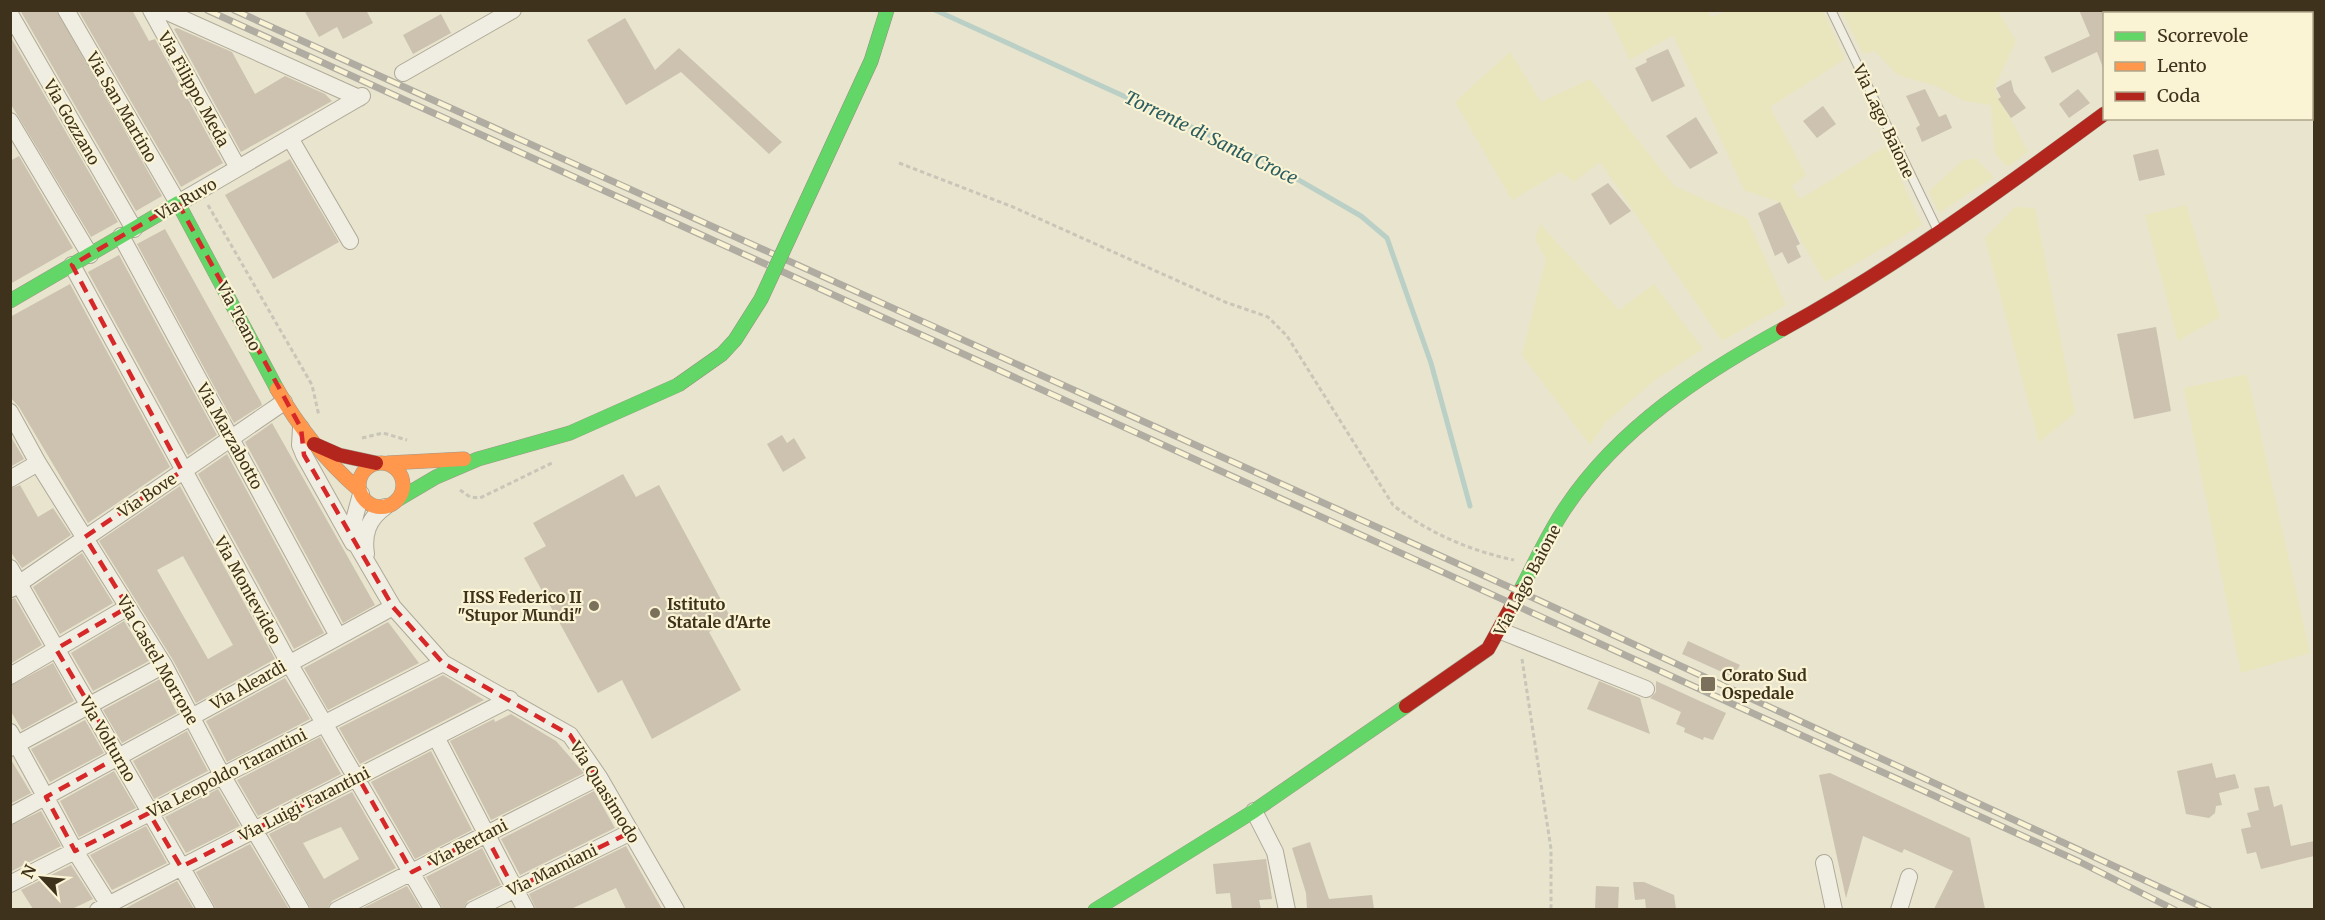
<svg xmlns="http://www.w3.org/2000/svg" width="2325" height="920" font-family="Merriweather,serif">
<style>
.farmland{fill:#e9e6be}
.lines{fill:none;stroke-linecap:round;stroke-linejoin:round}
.stream{stroke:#bacfc5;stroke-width:5}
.building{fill:#ccc2af;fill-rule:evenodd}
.lane-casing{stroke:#aea997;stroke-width:10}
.street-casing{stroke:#aea997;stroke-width:18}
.fast-casing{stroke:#9e9887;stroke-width:15}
.slow-casing{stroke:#9e9887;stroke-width:15}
.jam-casing{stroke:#9e9887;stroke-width:15}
.path{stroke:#c9c5b8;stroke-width:3;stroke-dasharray:4.5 3;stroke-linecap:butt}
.lane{stroke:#f0ede2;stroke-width:8}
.street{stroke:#f0ede2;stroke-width:16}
.fast{stroke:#63d668;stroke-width:14}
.slow{stroke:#ff974d;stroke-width:14}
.jam{stroke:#b3261e;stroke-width:14}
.rail-casing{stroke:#b0aca1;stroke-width:7}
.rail{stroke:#faf4d5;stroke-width:4.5;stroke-dasharray:14;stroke-linecap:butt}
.fast-bridge-casing{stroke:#938e7e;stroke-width:15;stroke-linecap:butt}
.fast-bridge{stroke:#63d668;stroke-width:14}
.marked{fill:none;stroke:#d62828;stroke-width:4.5;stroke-dasharray:12 8;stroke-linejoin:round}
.poi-dot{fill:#7a705b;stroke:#faf4d5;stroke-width:2}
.labels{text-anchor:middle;stroke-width:4.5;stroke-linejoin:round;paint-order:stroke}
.street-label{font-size:16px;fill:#3f321d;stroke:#faf4d5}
.poi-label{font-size:16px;font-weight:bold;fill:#3f321d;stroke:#faf4d5;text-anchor:start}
.water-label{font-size:18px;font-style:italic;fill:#2b5d60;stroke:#faf4d5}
</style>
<rect width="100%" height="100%" fill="#e8e4ce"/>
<path class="farmland" d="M1607,11H1707L1712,17L1727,11H1823L1845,59L1770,107L1806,175L1792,186L1800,199L1886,146L1922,225L1825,282L1779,202L1744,190L1673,35L1630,60Z
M1842,11H1998L2016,41L1994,88L2028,152L2008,167L1995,154L1991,105L1964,101L1936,86L1898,75L1875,51L1863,54Z
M1510,52L1541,102L1590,79L1674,186L1747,218L1786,305L1722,341L1600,162L1574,182L1560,172L1512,200L1455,102Z
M1975,158L1994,177L1939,213L1929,191L1962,161Z
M2186,205L2220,317L2178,341L2145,215Z
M2015,207L2035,208L2075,413L2039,442L1985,238Z
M1540,224L1619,310L1654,284L1703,349L1655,380L1606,422L1590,445L1522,355L1546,259L1535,239Z
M2247,374L2310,653L2241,673L2184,388Z"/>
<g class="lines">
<path class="stream" d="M935,10L1264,160L1361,216L1387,238L1431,363L1470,506"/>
</g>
<path class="building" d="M20,10H56L162,196L136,211Z
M78,10H132L149,41L155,39L223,163L181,187Z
M304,10H366L373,23L343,39L337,27L319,37Z
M2079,10H2104V70L2097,52L2052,73L2044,57L2090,36Z
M441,14L451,33L413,54L403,35Z
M625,18L655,70L679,48L782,142L769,154L681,72L626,105L587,40Z
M177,28L232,52L255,94L285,76L325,94L332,101L241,152L174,29Z
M10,36L118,222L91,237L10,103Z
M1668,49L1685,86L1652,102L1635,68L1647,62L1646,59Z
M2011,80L2014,92L2026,108L2011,118L1998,99L2001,97L1996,88Z
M1925,89L1939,117L1946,114L1952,128L1922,142L1916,128L1920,125L1906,96Z
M2078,89L2090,103L2069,118L2059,104Z
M1823,106L1836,124L1817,138L1803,121Z
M1696,117L1718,153L1690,169L1666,136Z
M2158,149L2165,175L2139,181L2133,155Z
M19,156L73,248L10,284V161Z
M290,159L339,242L273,279L225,195Z
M1608,183L1631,211L1610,225L1591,194Z
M1780,202L1800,244L1796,246L1801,257L1788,264L1782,252L1775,256L1758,213Z
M165,229L261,402L262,405L234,423L137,244Z
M119,255L217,435L188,455L88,272Z
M70,284L170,467L88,523L19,407L10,397V317Z
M2156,327L2171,411L2134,419L2117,334Z
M272,423L375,605L343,623L245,442Z
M10,435L24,459L10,467Z
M782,435L787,443L794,438L806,458L783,472L767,444Z
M227,454L324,633L294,649L198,474Z
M623,474L636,497L659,485L732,620L709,632L741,690L652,739L622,680L598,693L524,558L546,546L533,523Z
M20,485L38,517L53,508L71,535L22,568L10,551V489Z
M180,486L275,659L196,703L173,660L99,541ZM183,556L233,645L208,659L157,570Z
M82,553L113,603L60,634L33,587Z
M15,598L42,645L10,664V600Z
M124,621L149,661L93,691L71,653Z
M388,622L419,663L328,710L304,668Z
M1688,641L1740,665L1733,677L1682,654Z
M53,663L74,701L22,730L10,710V686Z
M443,675L484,700L360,764L339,728Z
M285,678L310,719L227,762L206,721Z
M160,679L177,713L122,743L103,710Z
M1599,681L1640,698L1650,734L1587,709Z
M1656,681L1726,713L1713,740L1704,737L1703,740L1684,732L1685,728L1676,724L1681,712L1650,698L1656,692Z
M511,714L556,741L584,773L491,820L450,741L494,719L495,722Z
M85,720L104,753L50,782L31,749Z
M187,731L208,771L154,799L133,761Z
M320,737L341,774L258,816L237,780Z
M431,751L472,830L415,859L371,782Z
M10,758L31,793L10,804Z
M2212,763L2216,778L2235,774L2239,788L2219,793L2222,805L2216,806L2215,813L2209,818L2186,814L2177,771Z
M114,771L136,808L79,837L60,801Z
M1830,773L1970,838L1985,909H1934L1953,871L1904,849L1902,853L1863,836L1846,898L1819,775Z
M2269,786L2274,807L2282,804L2291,846L2314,841V856L2261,869L2256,852L2247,854L2241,829L2251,827L2247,813L2259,810L2254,788Z
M218,789L240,826L186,853L165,817Z
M594,791L615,828L520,875L501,839Z
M352,792L396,868L332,901L327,909H311L269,834ZM341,827L359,859L324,879L303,843Z
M41,811L61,846L10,872V826Z
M146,826L167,863L112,890L90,855Z
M1310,842L1329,899L1372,895L1374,909H1307L1306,893L1292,848Z
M250,844L289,909H216L196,872Z
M626,846L662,909H626L616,888L571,909H536L529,894Z
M482,848L501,885L468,901L463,909H443L426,877Z
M1266,859L1272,899L1259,900L1261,909H1232L1230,893L1216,894L1213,864Z
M71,865L93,899L72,909H33L21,890Z
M177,881L194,909H124Z
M1633,882H1644L1674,895L1676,909H1646L1645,899L1635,900Z
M407,886L421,909H361Z
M1596,886L1619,887L1618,909H1595Z"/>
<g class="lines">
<g class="lane-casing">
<path id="lane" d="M1831,10L1938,231"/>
</g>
<g class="street-casing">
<path id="street" d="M66,10L178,203L362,96
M151,10L238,168
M163,10L359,98
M10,14L134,229
M2237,14L2241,10
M403,73L513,10
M10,121L90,255
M290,138L350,241
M121,236L338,636
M72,265L289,663L433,910
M10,412L38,463L164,665L222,775L301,910
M301,428L300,445L304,455L353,543
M10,479L38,463
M361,494L354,520L355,542L393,607L443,663L570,735L599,777L676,910
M366,554C363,534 368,519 385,507
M10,568L206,910
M11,589L284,402
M1501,631L1646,689
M10,676L128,607
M10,732L75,851L112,910
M436,737L526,910
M10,748L164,665
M1254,811L1275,852L1287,910
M10,816L393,607
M1824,863L1834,910
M10,884L443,663
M98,910L510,699
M337,910L599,777
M473,910L631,832
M1899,910L1909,877"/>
</g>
<g class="fast-casing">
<path id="fast" d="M10,301L178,203L277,389
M397,500L436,477L478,459L570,433L678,385
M1520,591C1535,563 1548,533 1566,507C1619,428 1701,374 1783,329
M1095,910L1254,811L1406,706"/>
</g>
<g class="slow-casing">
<path id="slow" d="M277,389C299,428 325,460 359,490
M359 485a22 22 0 1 1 44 0a22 22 0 1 1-44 0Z
M388,463L464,459"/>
</g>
<g class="jam-casing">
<path id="jam" d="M1783,329C1896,267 2001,190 2104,114
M314,444L339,455L376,463
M1406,706L1488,649L1520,591"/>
</g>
<path class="path" d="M899,163L1013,207L1225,302L1268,317L1287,336L1393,505C1428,533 1471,551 1514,560
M208,205L312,385L319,416
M362,438L383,433L407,440
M460,490L470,497L480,498L554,462
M1522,659L1551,849V910"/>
<use href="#lane" class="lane"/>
<use href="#street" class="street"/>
<use href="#fast" class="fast"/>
<use href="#slow" class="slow"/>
<use href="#jam" class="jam"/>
<g class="rail-casing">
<path id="rail" d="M207,10L2080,862L2175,910
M234,10L1538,600L2209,910"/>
</g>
<use href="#rail" class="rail"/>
<g class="fast-bridge-casing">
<path id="fast-bridge" d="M678,385L722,354L735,340L761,299L871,61L887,10"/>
</g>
<use href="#fast-bridge" class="fast-bridge"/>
</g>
<path class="marked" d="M178,203L301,428L304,455L393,607L443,663L570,735L631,832L514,889L485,834L412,872L358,777L181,867L149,813L75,851L46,797L120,756L56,649L128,607L85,537L182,471L72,265Z"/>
<g class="poi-dot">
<circle cx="594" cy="606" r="6"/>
<circle cx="655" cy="613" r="6"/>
<rect x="1700" y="676" width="16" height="16" rx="3"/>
</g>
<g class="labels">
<g class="street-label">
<text transform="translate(194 89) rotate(61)" y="6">Via Filippo Meda</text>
<text transform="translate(122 107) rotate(60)" y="6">Via San Martino</text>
<text transform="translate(1884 121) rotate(65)" y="6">Via Lago Baione</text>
<text transform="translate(72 122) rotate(60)" y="6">Via Gozzano</text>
<text transform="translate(186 199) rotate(-30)" y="6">Via Ruvo</text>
<text transform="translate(239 316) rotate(62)" y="6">Via Teano</text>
<text transform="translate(230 436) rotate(61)" y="6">Via Marzabotto</text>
<text transform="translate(147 495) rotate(-34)" y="6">Via Bove</text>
<text transform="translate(1527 580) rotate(-62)" y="6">Via Lago Baione</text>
<text transform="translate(248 590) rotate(61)" y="6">Via Montevideo</text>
<text transform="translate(158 660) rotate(60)" y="6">Via Castel Morrone</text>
<text transform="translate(248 685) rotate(-29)" y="6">Via Aleardi</text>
<text transform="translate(108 739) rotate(60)" y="6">Via Volturno</text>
<text transform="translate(227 773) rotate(-27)" y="6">Via Leopoldo Tarantini</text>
<text transform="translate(605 792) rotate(58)" y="6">Via Quasimodo</text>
<text transform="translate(304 804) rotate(-27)" y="6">Via Luigi Tarantini</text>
<text transform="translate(468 843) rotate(-27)" y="6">Via Bertani</text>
<text transform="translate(552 870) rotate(-26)" y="6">Via Mamiani</text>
</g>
<g class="poi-label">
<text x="582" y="603" text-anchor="end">IISS Federico II<tspan x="582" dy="18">"Stupor Mundi"</tspan></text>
<text x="667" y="610">Istituto<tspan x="667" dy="18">Statale d'Arte</tspan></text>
<text x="1722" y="681">Corato Sud<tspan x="1722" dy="18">Ospedale</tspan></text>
</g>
<g class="water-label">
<text transform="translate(1211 138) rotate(26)" y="6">Torrente di Santa Croce</text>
</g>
</g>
<rect width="2325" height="920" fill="none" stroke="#3f321d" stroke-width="24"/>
<rect x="2103" y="12" width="210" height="108" fill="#faf4d5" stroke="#afa68b" stroke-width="1.5"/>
<rect x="2115" y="32" width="30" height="9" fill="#63d668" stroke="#afa68b" stroke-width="1.5"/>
<text x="2157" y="42" font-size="18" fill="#3f321d">Scorrevole</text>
<rect x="2115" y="62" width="30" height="9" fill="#ff974d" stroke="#afa68b" stroke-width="1.5"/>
<text x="2157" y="72" font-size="18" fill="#3f321d">Lento</text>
<rect x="2115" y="92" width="30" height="9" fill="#b3261e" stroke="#afa68b" stroke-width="1.5"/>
<text x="2157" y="102" font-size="18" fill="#3f321d">Coda</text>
<g transform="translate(42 878) rotate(296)" stroke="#faf4d5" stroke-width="4.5" paint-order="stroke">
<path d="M0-4.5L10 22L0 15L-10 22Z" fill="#3f321d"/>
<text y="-9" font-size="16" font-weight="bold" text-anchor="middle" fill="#3f321d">N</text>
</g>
</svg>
